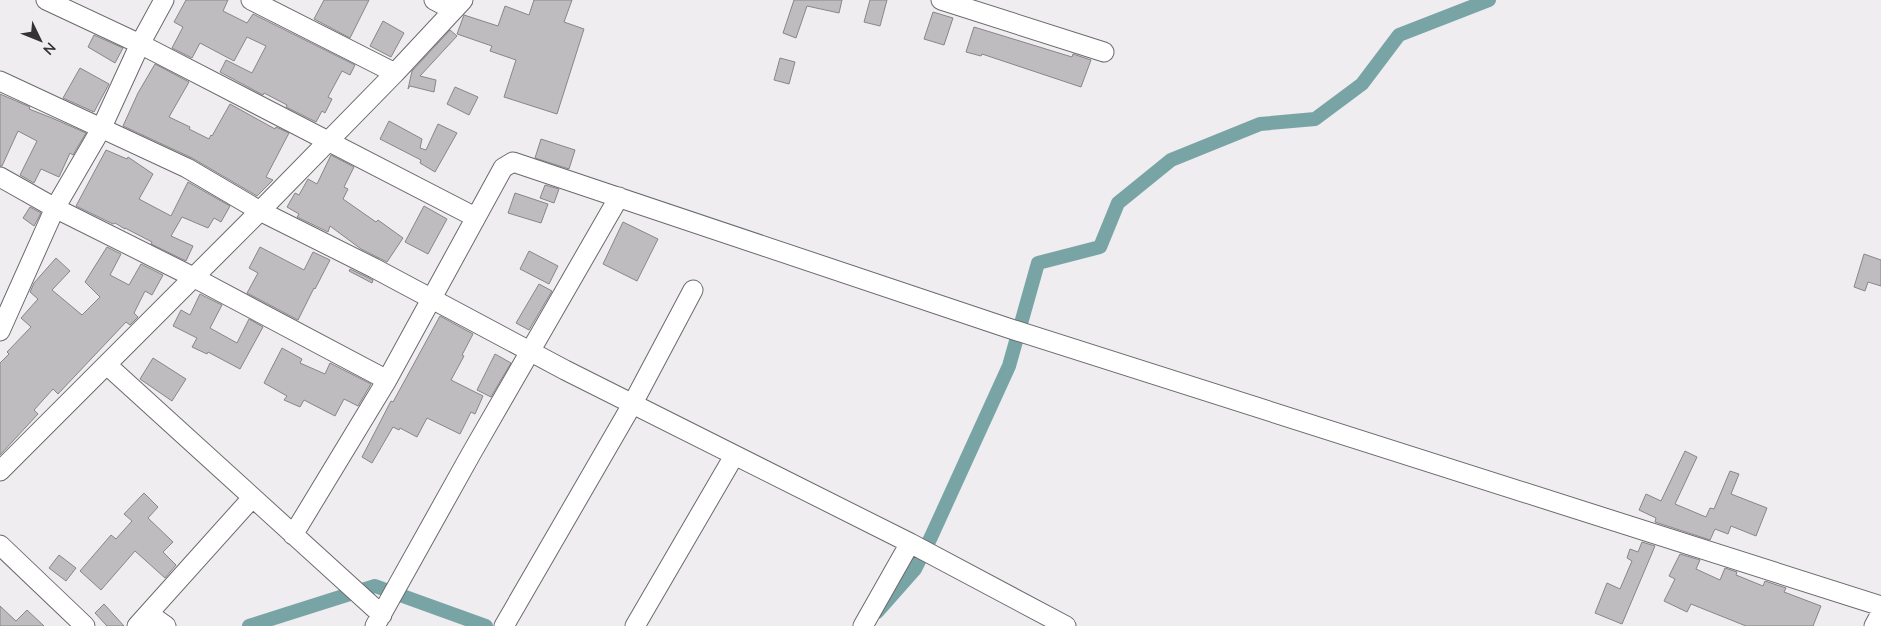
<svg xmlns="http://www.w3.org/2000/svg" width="1881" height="626" font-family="Mulish,sans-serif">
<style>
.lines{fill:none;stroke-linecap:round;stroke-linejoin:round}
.canal{stroke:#79a4a6;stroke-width:14}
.building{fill:#bebcbf;stroke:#898689}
.minor-casing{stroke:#6b696d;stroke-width:21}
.minor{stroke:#fff;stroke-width:19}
</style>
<rect width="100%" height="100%" fill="#efedf0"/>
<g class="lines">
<path class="canal" d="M877,612L915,569L931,537L1009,366L1038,263L1100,247L1118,203L1171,160L1260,124L1315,119L1362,84L1399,35L1489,0
M249,626L375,586L486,626"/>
</g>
<path class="building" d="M186,0H228L223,11L247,23L253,14L355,65L350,75L342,71L328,97L332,99L325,113L322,111L316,122L286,107L287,105L264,93L263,95L220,72L226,60L252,73L266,46L247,37L234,61L200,43L192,58L172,48L183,27L174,22Z
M324,0H369L350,38L314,19Z
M534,0H572L564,22L584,29L557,114L504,97L516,60L490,51L492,46L457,34L464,15L498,26L505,6L529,15Z
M794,0H842L839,13L807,6L796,38L783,33Z
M870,0H887L880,26L864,22Z
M933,12L953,18L944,45L924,39Z
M383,21L404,33L391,57L370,46Z
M974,27L1072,57L1073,54L1091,60L1081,87L982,54L981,56L966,52Z
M450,30L457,36L420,76L436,80L434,92L410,86L408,89L412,71Z
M94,35L123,48L115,63L88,47Z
M780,58L795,62L789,84L774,80Z
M155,64L189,82L169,117L190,127L189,129L209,139L211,135L212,136L230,104L275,129L276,127L289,133L266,177L273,180L257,196L192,158L123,126L138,93Z
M80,68L109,84L94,112L63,98Z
M455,87L478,97L469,115L447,104Z
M0,94L30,107L29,109L52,118L86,133L73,155L70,153L59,177L41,169L34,183L20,175L37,141L18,131L2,166H0Z
M389,121L422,139L420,148L426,150L438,124L457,133L435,172L420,163L421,160L380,139Z
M541,139L575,150L569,169L535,158Z
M106,150L127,159L128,157L153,174L139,199L171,216L188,182L230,206L221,222L214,218L208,228L182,217L171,236L193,246L186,261L151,244L152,242L125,228V229L115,223L113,224L76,206Z
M331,155L354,167L344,187L348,189L343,199L376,222L378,220L403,238L387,262L361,249L330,226L328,232L297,217L299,214L287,207L295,193L299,195L308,179L317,184Z
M545,185L559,189L554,203L540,198Z
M515,193L548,204L541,223L508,213Z
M424,206L447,219L428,254L405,242Z
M30,207L41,213L34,226L23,218Z
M623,222L658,239L637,281L603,264Z
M107,247L121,254L110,275L129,285L141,264L163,275L152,295L145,291L134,313L138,317L130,325L126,322L58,394L53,389L34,410L38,414L0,455V363L9,354L7,352L31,327L21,318L38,299L30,292L34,283L56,258L70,271L52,290L82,315L100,297L85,282Z
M260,247L304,270L313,252L330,260L315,289L314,288L298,320L247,293L258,273L249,268Z
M529,251L558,266L549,284L520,269Z
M1864,254L1881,260V286L1868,282L1865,291L1854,287Z
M350,269L373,280L372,283L349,271Z
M539,284L552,291L529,330L516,323Z
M200,294L222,305L210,328L237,343L249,319L263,327L240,369L208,352L207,354L192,347L197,338L173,326L181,310L190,315Z
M440,316L473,334L462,355L464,356L451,380L483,396L475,414L471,412L460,434L427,418L417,437L400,428L399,430L393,427L372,463L362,457L391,401L393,402Z
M282,348L302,359L300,363L325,374L330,363L371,384L358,406L344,399L335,416L304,400L300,407L284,400L287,396L264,383Z
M495,354L511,363L491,397L477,390Z
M153,358L186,379L172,401L140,379Z
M1685,451L1697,457L1675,504L1706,517L1710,508L1714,509L1730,471L1739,474L1731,494L1767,508L1756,536L1731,526L1728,534L1715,529L1710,540L1655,522L1656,518L1639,510L1646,494L1661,501Z
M144,493L158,507L148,518L173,542L163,552L176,565L165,578L135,551L101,590L80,571L111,535L116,539L132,521L124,514Z
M1642,542L1655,546L1622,624L1595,613L1607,583L1620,589L1632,561L1627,558L1630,549L1638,552Z
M1680,554L1700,560L1696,569L1720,580L1725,568L1737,572L1736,575L1763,586L1765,581L1786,588L1784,592L1821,606L1813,626H1746L1691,604L1687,612L1664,601L1675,579L1669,576Z
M59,555L76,568L66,581L49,568Z
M104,604L124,626H107L95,613Z
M0,606L16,621L27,610L44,626H0Z"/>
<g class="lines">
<g class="minor-casing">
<path id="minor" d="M46,0L140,44L475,217
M251,0L395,73
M434,0L453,10
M941,0L1104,52
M0,81L187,168L260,211L374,268L565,370L910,543L1066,626
M0,177L55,208L193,277L387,380
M0,331L55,208L101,129L140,44L164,0
M107,365L382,615
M0,471L260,211L395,73L463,0
M293,535L387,380L503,168L513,162L1008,328L1881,606
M0,545L85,626
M149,614L166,626
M137,626L252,498
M375,626L471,454L619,197
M504,626L633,403L693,290
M635,626L734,456
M863,626L910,543
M1874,626L1881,613"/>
</g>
<use href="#minor" class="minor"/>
</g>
<g transform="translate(40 40) rotate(133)" stroke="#efedf0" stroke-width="4" paint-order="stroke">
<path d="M0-4L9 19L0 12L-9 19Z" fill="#333334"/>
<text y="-8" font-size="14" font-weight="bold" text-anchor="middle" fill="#333334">N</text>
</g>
</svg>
